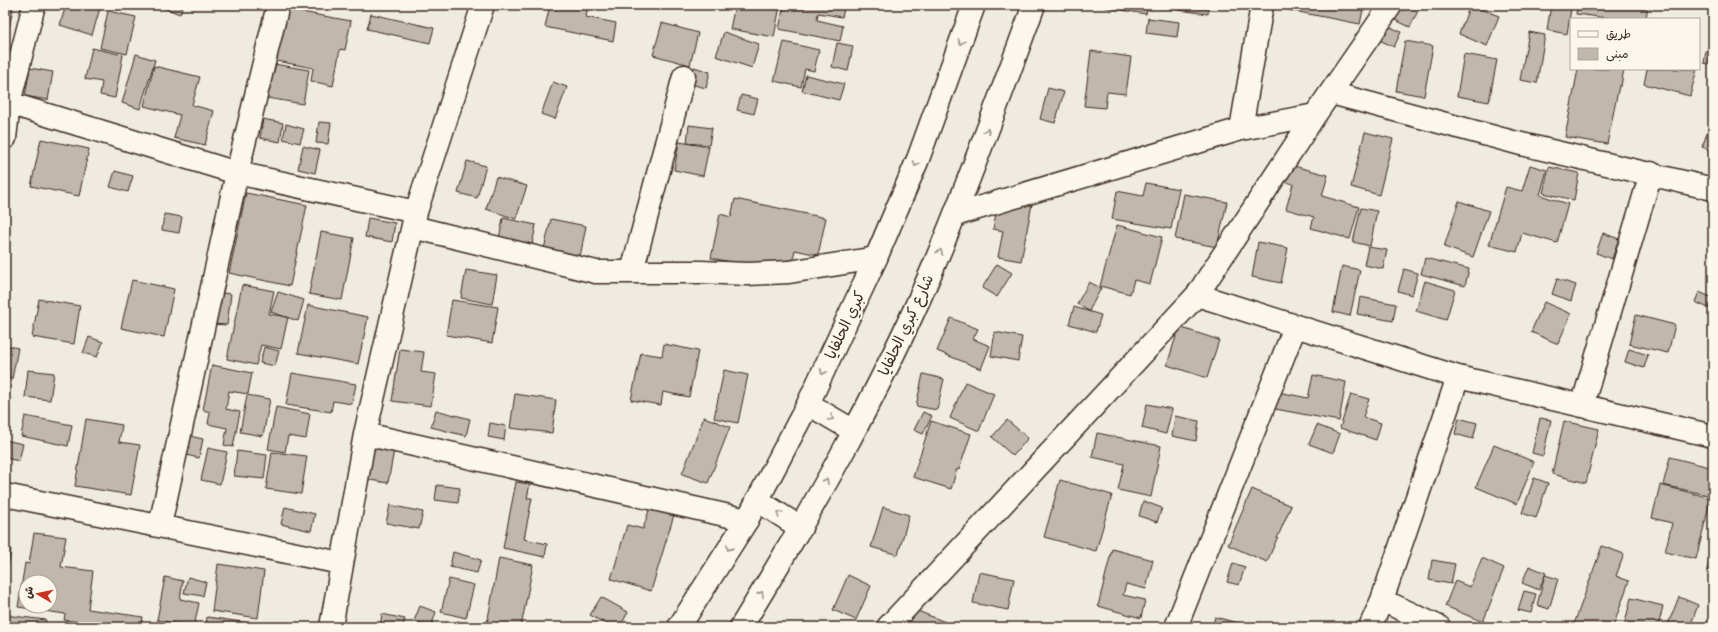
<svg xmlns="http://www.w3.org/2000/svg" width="1718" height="632" font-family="Sriracha,'Playpen Sans Arabic',sans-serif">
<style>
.building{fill:#c0b8ad;stroke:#3b2a1e;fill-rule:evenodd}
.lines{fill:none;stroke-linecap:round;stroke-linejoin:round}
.street-casing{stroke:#3b2a1e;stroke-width:25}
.primary-casing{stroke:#3b2a1e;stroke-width:25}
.street{stroke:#fbf7ec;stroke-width:22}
.primary{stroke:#fbf7ec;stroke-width:22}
.oneway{stroke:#9b9085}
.labels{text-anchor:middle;stroke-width:4;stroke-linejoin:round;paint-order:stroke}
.street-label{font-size:15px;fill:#3b2a1e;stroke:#fbf7ec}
</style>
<rect width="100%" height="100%" fill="#f0ebe0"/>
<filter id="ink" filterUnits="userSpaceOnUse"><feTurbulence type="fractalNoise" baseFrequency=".025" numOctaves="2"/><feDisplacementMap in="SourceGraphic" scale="8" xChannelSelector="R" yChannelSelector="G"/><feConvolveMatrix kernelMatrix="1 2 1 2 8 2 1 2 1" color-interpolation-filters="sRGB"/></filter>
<g filter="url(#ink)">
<path class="building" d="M66,5H101L92,35L60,25Z
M165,5H183L180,14L164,8Z
M550,5H588L586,17L616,23L613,41L545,27Z
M735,5L780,6L774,37L730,29Z
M784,5H845L842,17L818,13L817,20L843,26L840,41L779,29Z
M1103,5H1148L1146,14L1103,7Z
M1164,5H1209L1208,14L1164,8Z
M1273,5H1364L1360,24L1273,7Z
M1402,5H1421L1410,27L1395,20Z
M1470,5L1499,16L1487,46L1459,34Z
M1551,5L1571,9L1567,34L1547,30Z
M1577,5H1648L1646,19H1615L1576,14Z
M5,7L13,9L9,27L5,26Z
M285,9L351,21L345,50L340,49L333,86L311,81L313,68L261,58Z
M108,11L136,17L127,54L100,48Z
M371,14L434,28L430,43L367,29Z
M1148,18L1179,22L1177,37L1146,33Z
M662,23L698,33L690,65L653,55Z
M1382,23L1401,32L1394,47L1375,38Z
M724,32L759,44L752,68L716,56Z
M1529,32L1545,35L1537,83L1520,80Z
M1405,41L1433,46L1424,96L1396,91Z
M784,42L819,50L814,71L805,69L801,87L774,81Z
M837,43L853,46L848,71L832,67Z
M92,48L123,55L115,98L100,95L102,82L85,79Z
M1091,51L1131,57L1126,94L1107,92L1105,108L1084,106Z
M1706,51L1713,52V65L1704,63Z
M136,54L155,60L140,109L122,103Z
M1464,54L1497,60L1489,102L1457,96Z
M268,63L309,70L303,104L261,97Z
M154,66L200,77L192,105L214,111L205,145L174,138L180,115L144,106Z
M694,67L710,72L706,88L690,84Z
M30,68L53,72L48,100L25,96Z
M1578,69H1624L1621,86H1619L1607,144L1565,137Z
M1647,69H1697L1690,96L1644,84Z
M806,75L844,84L839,100L802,91Z
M553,82L567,87L555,119L541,114Z
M1048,88L1064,92L1055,123L1040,119Z
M741,95L758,99L754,114L737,110Z
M1713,117V151L1702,147Z
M263,119L283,123L280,142L260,138Z
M319,122L331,123L328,144L316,143Z
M286,124L304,129L300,143L283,139Z
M689,125L712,128L709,145L687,143Z
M1365,132L1393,139L1379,195L1351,187Z
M41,139L89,149L79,196L31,186Z
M679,142L709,147L703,176L674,170Z
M303,146L320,150L315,173L298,169Z
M467,161L486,166L477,198L458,193Z
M1286,164L1328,175L1322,196L1359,207L1350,239L1311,228L1314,217L1286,209L1293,184L1281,181Z
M1530,165L1547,170L1540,195L1568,204L1557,243L1522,233L1517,252L1489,245L1506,187L1522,191Z
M1549,167L1579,173L1574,200L1543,193Z
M115,171L133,176L128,192L110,187Z
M496,177L527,186L516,219L486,209Z
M1146,183L1179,189L1171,229L1112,219L1117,191L1143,196Z
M246,193L307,205L290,286L229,273Z
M1184,194L1227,202L1217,247L1175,239Z
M999,198L1032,204L1021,261L998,257L1003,231L993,229Z
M735,199L826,218L818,255L795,250L790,274L711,258L720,214L731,217Z
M1459,201L1489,211L1473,257L1444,247Z
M1361,208L1377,211L1370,246L1353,242Z
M164,214L182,217L179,233L162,230Z
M368,218L395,223L392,242L365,237Z
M503,218L536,225L532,245L499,239Z
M551,219L586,226L580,257L544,249Z
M1117,225L1162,237L1150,284L1134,280L1130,294L1100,286Z
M321,232L354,238L342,300L309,294Z
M1603,233L1619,239L1612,259L1596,253Z
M1258,242L1288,248L1281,283L1252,277Z
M1368,247L1387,250L1383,269L1364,265Z
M1425,258L1469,269L1465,286L1421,274Z
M997,264L1012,273L997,297L982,288Z
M1342,266L1360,270L1350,316L1333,312Z
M1404,269L1418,273L1412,295L1398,291Z
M466,270L497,275L492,304L461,298Z
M1557,279L1576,285L1571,301L1552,294Z
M132,280L174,289L164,337L121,328Z
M1425,281L1455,290L1446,320L1416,311Z
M1089,282L1101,288L1089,311L1077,304Z
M242,285L274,291L269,314L288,317L281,349L261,345L256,365L227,359Z
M215,292L231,294L227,325L212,324Z
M278,292L304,300L298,321L271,312Z
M1699,292L1713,298V310L1695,302Z
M1360,297L1396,304L1393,321L1357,314Z
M39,299L80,306L74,344L32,337Z
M452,300L498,307L492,343L446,335Z
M1544,302L1571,314L1558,344L1531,332Z
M308,305L368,317L358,364L298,353Z
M1074,307L1101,315L1096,332L1069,324Z
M1636,315L1675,325L1668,353L1629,344Z
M951,318L978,329L973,339L990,346L981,369L937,351Z
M1179,327L1219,340L1207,378L1167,365Z
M995,332L1022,337L1018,361L991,356Z
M89,337L103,342L97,357L83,353Z
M664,344L698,351L689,397L663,392L661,405L631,400L641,353L662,356Z
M5,345L18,348L12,379L5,377Z
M264,347L279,351L275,366L260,363Z
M400,349L424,352L421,372L436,374L431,406L392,401Z
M1629,349L1648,355L1644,368L1625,362Z
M212,365L252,373L248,394L229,391L226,409L240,412L233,447L224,445L227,428L208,424L210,412L203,410Z
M28,370L54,373L50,400L25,397Z
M724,370L748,375L738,423L714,418Z
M292,373L356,384L352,404L333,401L331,412L286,405Z
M923,374L944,379L937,410L916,406Z
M1313,375L1346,382L1339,421L1270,408L1273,391L1308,398Z
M965,382L994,394L979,431L950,418Z
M515,394L556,400L552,433L510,428Z
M1351,394L1369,399L1363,417L1381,423L1376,440L1340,428Z
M247,395L270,399L263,436L240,432Z
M1147,404L1172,409L1166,434L1142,428Z
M276,407L310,414L306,439L288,436L285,452L268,449Z
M436,410L470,419L466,436L431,427Z
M923,412L932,416L923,434L914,430Z
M25,416L72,425L68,446L21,436Z
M1175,416L1199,421L1196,441L1172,436Z
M704,417L730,427L708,483L682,474Z
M1459,418L1477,423L1473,439L1455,434Z
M1540,418L1551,420L1543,456L1532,453Z
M86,419L122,425L119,442L140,445L131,495L75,486Z
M1007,420L1028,438L1013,456L992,437Z
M931,421L971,434L959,470L957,469L951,489L913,477Z
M1564,421L1599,429L1586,483L1552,474Z
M490,423L506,426L504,440L488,437Z
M1317,425L1340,434L1333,453L1309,444Z
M1097,433L1161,446L1151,497L1118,490L1124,464L1092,457Z
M181,434L203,439L199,458L177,453Z
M5,440L23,444L19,461L5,458Z
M364,445L394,450L388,483L358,478Z
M1494,445L1534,462L1517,504L1476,487Z
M208,448L227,452L220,484L201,480Z
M237,451L267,455L264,479L234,476Z
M272,452L307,456L301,494L266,489Z
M1670,457L1713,468L1708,495L1663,485Z
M1534,478L1548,483L1536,518L1522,513Z
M1060,480L1112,495L1096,551L1044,537Z
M516,482L530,484L527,498H532L524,539L547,544L545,557L503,548Z
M437,485L460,488L458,503L435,500Z
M1660,485L1711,498L1696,559L1665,552L1672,523L1652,518Z
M1252,489L1291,506L1267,562L1228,545Z
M652,501L676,508L651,591L611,579L627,525L643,529Z
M1143,501L1162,508L1157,522L1139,516Z
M390,505L423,512L419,529L386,523Z
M285,507L315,514L311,531L281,524Z
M883,507L909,515L898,555L871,547Z
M34,533L66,537L61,567L93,571L88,609L143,617L141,627H118L64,620L65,614L18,607L25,563L29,564ZM26,582H50V606H26Z
M1602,546L1624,554L1616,576L1629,581L1613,627H1573Z
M1712,547H1713V571L1707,570Z
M5,549L11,550L6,577H5Z
M1112,549L1153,560L1146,589L1126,584L1123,595L1145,600L1141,618L1098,606Z
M453,552L481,560L477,573L450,567Z
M499,558L533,565L521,627H506L487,624Z
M1482,558L1504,568L1483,622L1445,606L1455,581L1470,587Z
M1432,560L1455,564L1451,584L1429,580Z
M1233,563L1245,567L1239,585L1227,582Z
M218,564L264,571L258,618L212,611Z
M1529,566L1546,573L1539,590L1522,583Z
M979,572L1014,579L1008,610L973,603Z
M848,575L871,586L856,620L833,610Z
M1545,575L1558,579L1549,609L1537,605Z
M165,577L183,581L180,599L199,603L194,627L157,620Z
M188,577L206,582L203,596L184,593Z
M449,579L474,585L466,618L441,612Z
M1524,591L1536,594L1531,613L1518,610Z
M601,597L628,612L620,627H611L590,615Z
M1679,597L1698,605L1690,627H1676L1668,624Z
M1631,598L1663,606L1658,627H1624Z
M420,606L436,612L431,627L414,621Z
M910,608L958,627H903Z
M382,614L405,619L403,627H380Z
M5,615L46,620L45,627H5Z
M207,617L249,623L248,627H206Z
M1215,617L1254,627H1212Z
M457,621L476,627H455Z"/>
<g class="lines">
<g class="street-casing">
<path id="street" d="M1331,93L1517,143L1713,189
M5,102L237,173L416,212
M1241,129L1262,5
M5,138L9,103L34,5
M955,215L1241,129L1315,115
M413,227L596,272H701L747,274L789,272L876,258
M632,271L684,76
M1197,295L1458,377L1713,436
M1582,406L1651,173
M365,434L747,520
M5,495L341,563
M160,525L237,173L278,5
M1382,600L1439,627
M331,627L365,434L416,212L483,5
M888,627L1197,295L1315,115L1391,5
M1176,627L1295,327
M1370,627L1382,600L1458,377"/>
</g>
<g class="primary-casing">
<path id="primary" d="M808,404L854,431
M757,500L801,528
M679,627L747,520L808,404L876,258L918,159L974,5
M741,627C811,512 879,394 932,270C969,183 1001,94 1034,5"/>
</g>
<use href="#street" class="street"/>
<use href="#primary" class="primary"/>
</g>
<defs><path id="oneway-chevron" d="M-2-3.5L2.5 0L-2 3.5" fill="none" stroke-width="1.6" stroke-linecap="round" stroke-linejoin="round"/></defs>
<g class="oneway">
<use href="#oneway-chevron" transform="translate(961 42) rotate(110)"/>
<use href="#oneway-chevron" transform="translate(987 131) rotate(-69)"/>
<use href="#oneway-chevron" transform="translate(916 164) rotate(112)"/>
<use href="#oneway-chevron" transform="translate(940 252) rotate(-68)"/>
<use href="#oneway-chevron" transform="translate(823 372) rotate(115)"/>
<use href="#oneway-chevron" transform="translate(831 418) rotate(31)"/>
<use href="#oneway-chevron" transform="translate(826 481) rotate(-61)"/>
<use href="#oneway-chevron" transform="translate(779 514) rotate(-147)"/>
<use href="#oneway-chevron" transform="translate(729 548) rotate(122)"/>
<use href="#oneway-chevron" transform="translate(761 594) rotate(-59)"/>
</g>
</g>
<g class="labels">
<g class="street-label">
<text transform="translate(845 325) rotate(-65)" y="5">كبري الحلفايا</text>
<text transform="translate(906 325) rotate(-65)" y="5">شارع كبري الحلفايا</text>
</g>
</g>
<rect width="1718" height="632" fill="none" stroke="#fbf7ec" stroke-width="20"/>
<rect x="10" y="10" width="1698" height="612" fill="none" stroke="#3b2a1e" stroke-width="1.5" filter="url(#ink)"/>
<rect x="1570" y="18" width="130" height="52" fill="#fbf7ec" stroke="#aea59a"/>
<rect x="1578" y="31" width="20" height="6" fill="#fbf7ec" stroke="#aea59a"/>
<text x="1606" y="38" font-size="12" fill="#3b2a1e">طريق</text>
<rect x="1578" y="48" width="20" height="12" fill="#c0b8ad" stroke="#aea59a"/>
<text x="1606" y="58" font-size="12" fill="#3b2a1e">مبنى</text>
<g transform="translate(38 594) rotate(279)"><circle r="19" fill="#fbf7ec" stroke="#aea59a"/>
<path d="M0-3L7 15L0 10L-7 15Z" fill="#c8321e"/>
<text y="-6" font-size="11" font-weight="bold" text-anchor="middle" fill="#3b2a1e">ش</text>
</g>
</svg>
